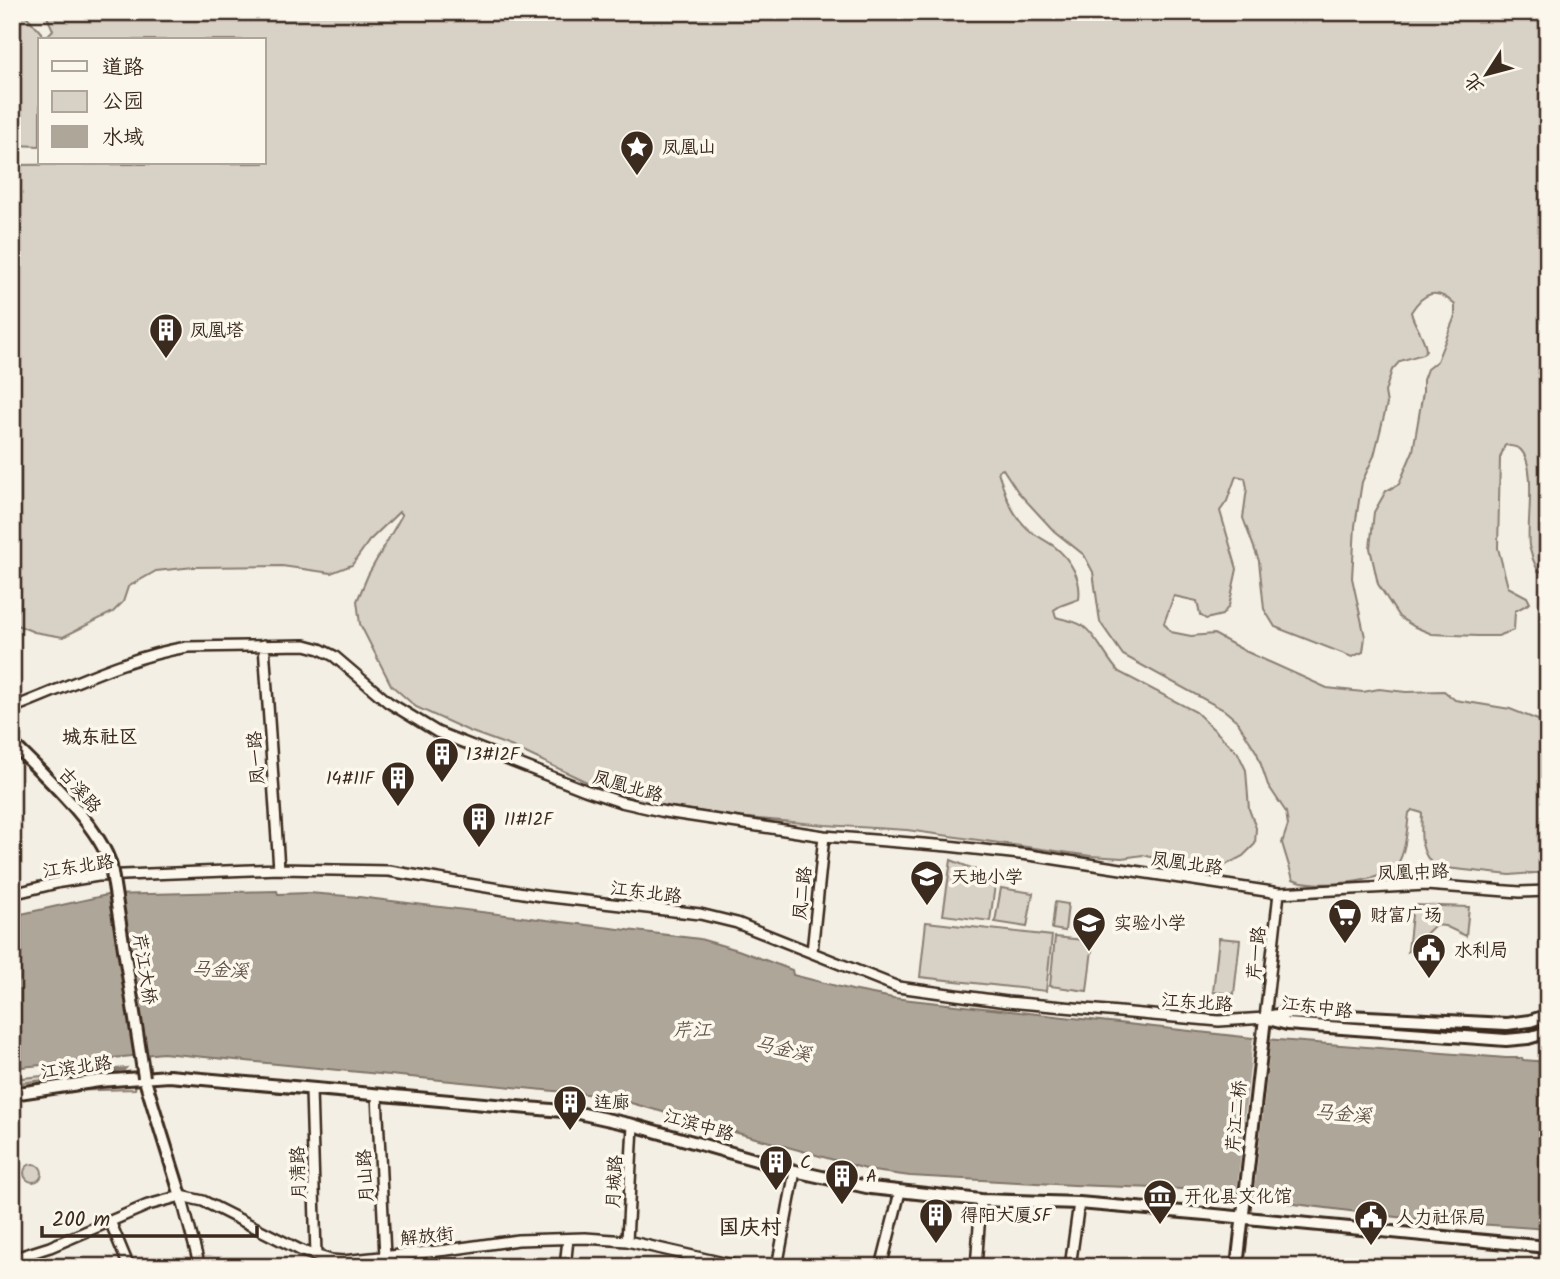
<svg xmlns="http://www.w3.org/2000/svg" width="1560" height="1279" font-family="Kalam,'LXGW WenKai TC',sans-serif">
<style>
.green{fill:#d8d1c6;stroke:#8a7e72;stroke-width:2}
.water{fill:#afa69a;stroke:#817468;stroke-width:2}
.pier{fill:#f3efe4}
.lines{fill:none;stroke-linecap:round;stroke-linejoin:round}
.minor-casing{stroke:#3b2a1e;stroke-width:14}
.major-casing{stroke:#3b2a1e;stroke-width:16}
.minor{stroke:#fbf7ec;stroke-width:9}
.major{stroke:#fbf7ec;stroke-width:10}
.major-bridge-casing{stroke:#3b2a1e;stroke-width:16;stroke-linecap:butt}
.major-bridge{stroke:#fbf7ec;stroke-width:10}
.labels{text-anchor:middle;stroke-width:7;stroke-linejoin:round;paint-order:stroke}
.poi-label{font-size:18px;fill:#3b2a1e;stroke:#fbf7ec;text-anchor:start}
.street-label{font-size:18px;fill:#3b2a1e;stroke:#fbf7ec}
.neighbourhood-label{font-size:19px;font-weight:bold;fill:#3b2a1e;stroke:#fbf7ec}
.water-label{font-size:19px;font-style:italic;fill:#645549;stroke:#fbf7ec}
.quarter-label{font-size:21px;font-weight:bold;fill:#3b2a1e;stroke:#fbf7ec}
</style>
<rect width="100%" height="100%" fill="#f3efe4"/>
<filter id="ink" filterUnits="userSpaceOnUse"><feTurbulence type="fractalNoise" baseFrequency=".0143" numOctaves="2"/><feDisplacementMap in="SourceGraphic" scale="14" xChannelSelector="R" yChannelSelector="G"/><feConvolveMatrix kernelMatrix="1 2 1 2 8 2 1 2 1" color-interpolation-filters="sRGB"/></filter>
<g filter="url(#ink)">
<path class="green" d="M12,12H23L43,35L47,36L53,30L45,12H1548V572L1538,571C1534,563 1531,555 1529,546C1526,522 1538,466 1520,449C1516,446 1510,446 1505,445L1500,458L1498,548L1508,587L1527,597L1530,603L1515,611L1514,630L1498,636H1477L1432,634L1415,627L1399,617L1378,584L1370,548L1374,512L1386,491L1399,484L1413,451L1423,392V380L1427,369L1437,361L1455,316V305C1436,286 1423,293 1411,312C1414,327 1424,333 1426,350L1423,354L1400,361L1392,370L1385,392L1387,404L1374,456L1362,482L1355,526L1352,578L1365,637L1363,652L1352,657L1275,627L1264,609L1259,561L1243,518L1247,488L1245,478L1236,476L1227,501L1220,511L1237,569L1229,606L1222,615L1206,619L1200,615L1197,601L1174,596L1164,623L1171,632L1191,636L1214,634L1245,651L1327,688L1363,692L1379,689L1406,692L1444,691L1455,700L1510,709L1548,724V872L1510,875L1437,867C1418,855 1421,833 1422,813L1412,810L1409,813C1407,829 1406,852 1397,865C1384,883 1312,889 1293,879L1282,843L1288,825L1286,812L1268,785L1257,753L1237,721L1224,710L1123,655L1100,622L1093,572L1084,555L1054,531L1018,492L1003,469L998,471C1004,491 1009,509 1024,525C1032,535 1045,539 1055,547C1070,559 1082,579 1079,599L1060,606L1054,610L1056,617C1065,620 1075,621 1083,626C1098,637 1106,659 1119,672L1196,712L1238,753L1246,770L1249,809L1256,828L1255,844L1243,856L1216,870H1202L1143,855L1122,858L1091,856L907,830L825,825L737,817L646,803L589,783L513,747L469,731L416,707L391,685L360,624L357,601L368,575L402,515L399,512L369,541L352,565L331,573L282,566L194,567L156,571L128,587L123,602L113,612L63,637L34,632L12,623V165L264,163V40H40V146L12,145Z
M951,860L996,878L990,921L943,915Z
M1001,888L1033,893L1027,927L995,922Z
M1055,902L1068,904L1065,931L1052,929Z
M1413,905L1469,907L1466,936L1445,926L1435,925L1408,951Z
M926,922L1052,936L1046,991L920,977Z
M1055,937L1093,941L1087,991L1050,986Z
M1219,938L1240,940L1234,994L1213,992Z
M126,1068L124,1070L12,1084V1079Z
M137,1081L135,1089L67,1091V1088Z
M24 1173a9 9 0 1 1 18 0a9 9 0 1 1-18 0Z"/>
<path class="water" d="M277,891L278,894L309,893L359,897L700,939L738,950L792,970L793,975L852,990L893,998L1253,1038L1506,1058H1522L1523,1060L1548,1062V1229L1421,1220L1287,1203V1199L1237,1191L1073,1185L910,1176L873,1171L606,1096L163,1053L12,1068V916L107,895Z
M571,1258L590,1267H521Z"/>
<path class="pier" d="M1253,1038L1271,1039L1254,1193L1237,1191Z"/>
<g class="lines">
<g class="minor-casing">
<path id="minor" d="M264,645L279,869
M12,708C70,686 126,657 187,647L305,645L320,649L334,656L388,702L437,732L585,790L621,802L665,812L824,836L948,846L1029,855L1279,893L1426,885L1520,892L1548,891
M12,894L61,882L98,876L279,869L389,871L542,896L700,914L737,923L898,987L1007,1002L1219,1021L1265,1018L1279,893
M812,952L824,836
M311,1090L316,1255
M377,1095L385,1256
M181,1196L200,1267
M110,1221L129,1267
M627,1241L633,1125
M12,1259L50,1247L148,1205L181,1196L203,1201L302,1251L331,1260L343,1261L447,1250L518,1240L585,1238L627,1241L741,1267
M565,1267L568,1239
M777,1267L795,1171
M881,1267L900,1192
M976,1267L981,1200
M1070,1267L1079,1203"/>
</g>
<g class="major-casing">
<path id="major" d="M12,743C42,773 100,826 111,866
M1267,1017L1288,1013L1507,1024L1530,1021L1548,1015
M1265,1018L1287,1024L1506,1040L1528,1038L1548,1032
M144,1077L181,1196
M12,1094L99,1081L169,1076L574,1112L633,1125L795,1171L871,1188L981,1200L1079,1203L1205,1214L1548,1247
M1237,1267L1265,1018"/>
</g>
<use href="#minor" class="minor"/>
<use href="#major" class="major"/>
<g class="major-bridge-casing">
<path id="major-bridge" d="M111,866L144,1077"/>
</g>
<use href="#major-bridge" class="major-bridge"/>
</g>
</g>
<defs>
<g id="sight-pin" transform="scale(1.75)"><path d="M0 17L-7.5 6A9.5 9.5 0 1 1 7.5 6Z" fill="#3b2a1e" stroke="#fbf7ec"/><path d="M0-6L1.8-2.2L6-1.7L2.9 1.2L3.7 5.4L0 3.3L-3.7 5.4L-2.9 1.2L-6-1.7L-1.8-2.2Z" fill="#fff"/></g>
<g id="building-pin" transform="scale(1.75)"><path d="M0 17L-7.5 6A9.5 9.5 0 1 1 7.5 6Z" fill="#3b2a1e" stroke="#fbf7ec"/><path d="M-4-6H4V6H1V3H-1V6H-4ZM-2.5-4.3h1.7v1.8h-1.7ZM.8-4.3h1.7v1.8H.8ZM-2.5-1h1.7V.8h-1.7ZM.8-1h1.7V.8H.8Z" fill="#fff"/></g>
<g id="school-pin" transform="scale(1.75)"><path d="M0 17L-7.5 6A9.5 9.5 0 1 1 7.5 6Z" fill="#3b2a1e" stroke="#fbf7ec"/><path d="M0-5L7-2L0 1L-7-2ZM-4 1L0 2.5L4 1V4Q0 6-4 4Z" fill="#fff"/></g>
<g id="supermarket-pin" transform="scale(1.75)"><path d="M0 17L-7.5 6A9.5 9.5 0 1 1 7.5 6Z" fill="#3b2a1e" stroke="#fbf7ec"/><path d="M-6-5.5h2.5l.6 2H6L4.5 2H-2.5L-4.4-4H-6ZM-1.5 3.2a1.3 1.3 0 1 0 .1 0ZM3 3.2a1.3 1.3 0 1 0 .1 0Z" fill="#fff"/></g>
<g id="civic-pin" transform="scale(1.75)"><path d="M0 17L-7.5 6A9.5 9.5 0 1 1 7.5 6Z" fill="#3b2a1e" stroke="#fbf7ec"/><path d="M-.6-6.5H3V-4.5H.6V-3L4-1V1h2V6H-6V1h2V-1L-.6-3ZM-1.2 2.5V6h2.4V2.5Z" fill="#fff"/></g>
<g id="museum-pin" transform="scale(1.75)"><path d="M0 17L-7.5 6A9.5 9.5 0 1 1 7.5 6Z" fill="#3b2a1e" stroke="#fbf7ec"/><path d="M0-6L6-3V-2H-6V-3ZM-5-1h2V3h-2ZM-1-1h2V3h-2ZM3-1h2V3H3ZM-6 4H6V6H-6Z" fill="#fff"/></g>
</defs>
<g fill-rule="evenodd">
<use href="#sight-pin" x="637" y="147"/>
<use href="#building-pin" x="166" y="330"/>
<use href="#building-pin" x="442" y="754"/>
<use href="#building-pin" x="398" y="778"/>
<use href="#building-pin" x="479" y="819"/>
<use href="#school-pin" x="927" y="877"/>
<use href="#supermarket-pin" x="1345" y="915"/>
<use href="#school-pin" x="1089" y="923"/>
<use href="#civic-pin" x="1429" y="950"/>
<use href="#building-pin" x="570" y="1102"/>
<use href="#building-pin" x="776" y="1162"/>
<use href="#building-pin" x="842" y="1176"/>
<use href="#museum-pin" x="1160" y="1196"/>
<use href="#building-pin" x="936" y="1215"/>
<use href="#civic-pin" x="1371" y="1217"/>
</g>
<g class="labels">
<g class="poi-label">
<text x="662" y="153">凤凰山</text>
<text x="190" y="336">凤凰塔</text>
<text x="466" y="760">13#12F</text>
<text x="374" y="784" text-anchor="end">14#11F</text>
<text x="504" y="825">11#12F</text>
<text x="951" y="883">天地小学</text>
<text x="1370" y="921">财富广场</text>
<text x="1114" y="929">实验小学</text>
<text x="1454" y="956">水利局</text>
<text x="594" y="1108">连廊</text>
<text x="800" y="1168">C</text>
<text x="866" y="1182">A</text>
<text x="1184" y="1202">开化县文化馆</text>
<text x="960" y="1221">得阳大厦5F</text>
<text x="1396" y="1223">人力社保局</text>
</g>
<g class="street-label">
<text transform="translate(256 758) rotate(-94)" y="6">凤一路</text>
<text transform="translate(628 786) rotate(16)" y="6">凤凰北路</text>
<text transform="translate(80 790) rotate(49)" y="6">古溪路</text>
<text transform="translate(1187 863) rotate(8)" y="6">凤凰北路</text>
<text transform="translate(78 866) rotate(-8)" y="6">江东北路</text>
<text transform="translate(1413 872) rotate(-2)" y="6">凤凰中路</text>
<text transform="translate(646 892) rotate(7)" y="6">江东北路</text>
<text transform="translate(802 893) rotate(-84)" y="6">凤二路</text>
<text transform="translate(1256 953) rotate(-84)" y="6">芹一路</text>
<text transform="translate(145 969) rotate(81)" y="6">芹江大桥</text>
<text transform="translate(1197 1002) rotate(4)" y="6">江东北路</text>
<text transform="translate(1317 1007) rotate(7)" y="6">江东中路</text>
<text transform="translate(76 1067) rotate(-8)" y="6">江滨北路</text>
<text transform="translate(1236 1116) rotate(-84)" y="6">芹江二桥</text>
<text transform="translate(699 1125) rotate(16)" y="6">江滨中路</text>
<text transform="translate(298 1173) rotate(-92)" y="6">月清路</text>
<text transform="translate(365 1176) rotate(-93)" y="6">月山路</text>
<text transform="translate(614 1182) rotate(-87)" y="6">月城路</text>
<text transform="translate(427 1236) rotate(-6)" y="6">解放街</text>
</g>
<g class="neighbourhood-label">
<text x="100" y="743">城东社区</text>
</g>
<g class="water-label">
<text transform="translate(220 969) rotate(3)" y="7">马金溪</text>
<text x="692" y="1036">芹江</text>
<text transform="translate(783 1048) rotate(13)" y="7">马金溪</text>
<text transform="translate(1343 1113) rotate(5)" y="7">马金溪</text>
</g>
<g class="quarter-label">
<text x="750" y="1234">国庆村</text>
</g>
</g>
<rect width="1560" height="1279" fill="none" stroke="#fbf7ec" stroke-width="42"/>
<rect x="21" y="21" width="1518" height="1237" fill="none" stroke="#3b2a1e" stroke-width="2.5" filter="url(#ink)"/>
<rect x="38" y="38" width="228" height="126" fill="#fbf7ec" stroke="#aea59a" stroke-width="2"/>
<rect x="52" y="61" width="35" height="10" fill="#fbf7ec" stroke="#aea59a" stroke-width="2"/>
<text x="102" y="74" font-size="21" fill="#3b2a1e">道路</text>
<rect x="52" y="91" width="35" height="21" fill="#d8d1c6" stroke="#aea59a" stroke-width="2"/>
<text x="102" y="108" font-size="21" fill="#3b2a1e">公园</text>
<rect x="52" y="126" width="35" height="21" fill="#afa69a" stroke="#aea59a" stroke-width="2"/>
<text x="102" y="144" font-size="21" fill="#3b2a1e">水域</text>
<g transform="translate(1487 74) rotate(234)" stroke="#fbf7ec" stroke-width="5" paint-order="stroke">
<path d="M0-5L12 26L0 18L-12 26Z" fill="#3b2a1e"/>
<text y="-10" font-size="19" font-weight="bold" text-anchor="middle" fill="#3b2a1e">北</text>
</g>
<path d="M42 1226v10h215v-10" fill="none" stroke="#3b2a1e" stroke-width="3.5"/>
<text x="52" y="1226" font-size="21" fill="#3b2a1e" stroke="#fbf7ec" stroke-width="5" paint-order="stroke">200 m</text>
</svg>
